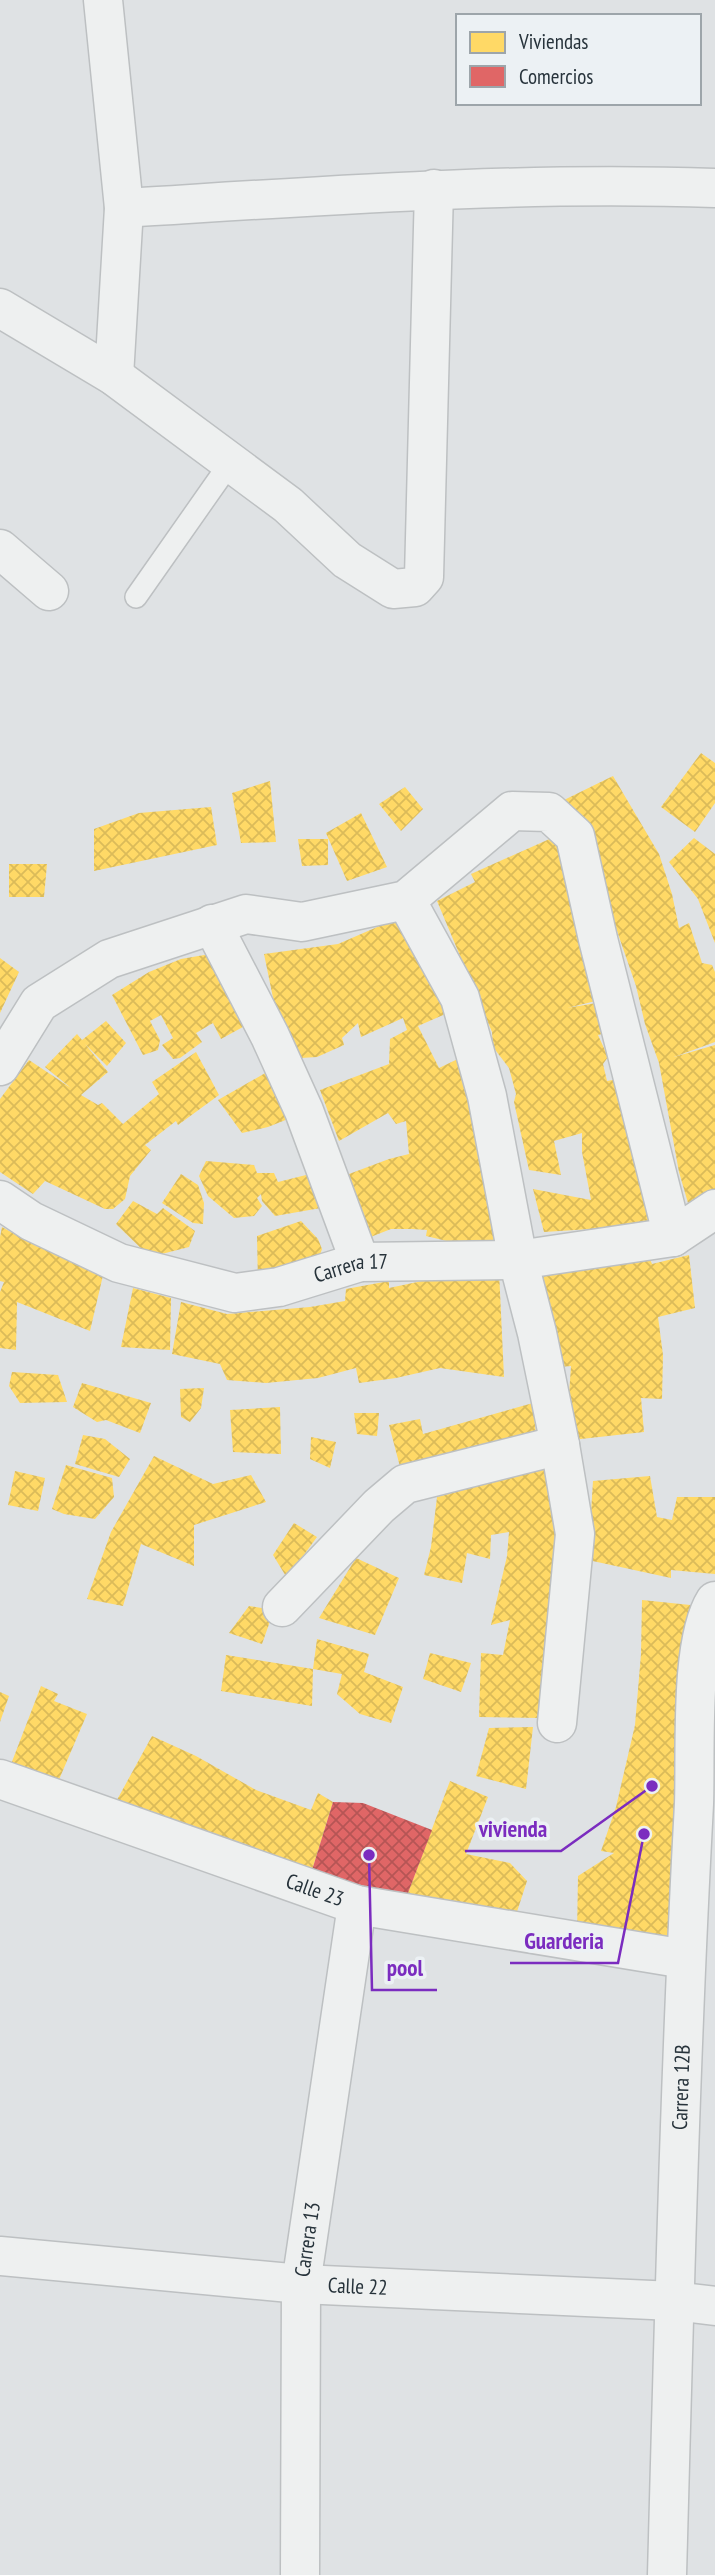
<svg xmlns="http://www.w3.org/2000/svg" width="715" height="2575" font-family="'PT Sans Narrow',sans-serif">
<style>
.homes{fill:url(#homes-cross-hatch)}
.shops{fill:url(#shops-cross-hatch)}
.lines{fill:none;stroke-linecap:round;stroke-linejoin:round}
.service-casing{stroke:#bdc0c2;stroke-width:24}
.minor-casing{stroke:#bdc0c2;stroke-width:41}
.service{stroke:#eef0f0;stroke-width:21}
.minor{stroke:#eef0f0;stroke-width:38}
.labels{text-anchor:middle;stroke-width:7;stroke-linejoin:round;paint-order:stroke}
.street-label{font-size:21px;fill:#27333b;stroke:#ecf1f4}
.leader{fill:none;stroke:#7b2cbf;stroke-width:2.5}
.callout-dot{fill:#7b2cbf;stroke:#ecf1f4;stroke-width:2.5}
.callout-label{font-size:23px;text-anchor:middle;font-weight:bold;fill:#7b2cbf;stroke:#ecf1f4;stroke-width:7;stroke-linejoin:round;paint-order:stroke}
</style>
<defs>
<pattern id="homes-cross-hatch" width="8" height="8" patternUnits="userSpaceOnUse" patternTransform="scale(1.75)"><rect width="8" height="8" fill="#ffd966"/><path d="M0 0l8 8M0 8l8-8" fill="none" stroke="#dbbb59"/></pattern>
<pattern id="shops-cross-hatch" width="8" height="8" patternUnits="userSpaceOnUse" patternTransform="scale(1.75)"><rect width="8" height="8" fill="#e06666"/><path d="M0 0l8 8M0 8l8-8" fill="none" stroke="#b65555"/></pattern>
</defs>
<rect width="100%" height="100%" fill="#dfe2e4"/>
<path class="homes" d="M701,753L715,763V803L695,832L661,807Z
M613,776L659,854L672,894L679,928L689,923L702,963L712,965L715,972V1042L674,1057L715,1045V1189L688,1203L679,1172L659,1063L645,1024L636,986L586,841L564,800Z
M270,781L276,842L241,843L232,793Z
M405,787L423,809L401,831L379,804Z
M211,807L217,845L94,871V829L139,813Z
M361,813L387,867L347,881L326,833Z
M563,833L604,999L567,1008L608,1001L601,1021L602,1034L598,1035L608,1057L603,1064L607,1081L624,1078L653,1225L544,1232L533,1189L591,1200L582,1152V1133L554,1141L561,1175L529,1170L514,1102L516,1094L509,1068L493,1047L492,1032L437,901L475,882L471,874Z
M694,838L715,854V943L698,899L669,862Z
M298,839H328V865L302,866Z
M9,864H47L44,897H9Z
M398,918L450,1012L418,1026L439,1068L462,1057L498,1246L455,1243L426,1236L427,1230L412,1229H391L368,1238L349,1174L389,1159L409,1154L406,1121L396,1124L388,1113L339,1141L320,1090L389,1064L390,1039L407,1030L403,1018L361,1037L358,1023L342,1038L344,1045L317,1057L301,1058L278,1022L264,954L338,944Z
M210,954L252,1022L221,1039L213,1023L196,1033L202,1042L180,1058L173,1059L162,1045L173,1038L161,1015L150,1021L160,1040L158,1050L143,1055L112,995L149,972L181,959Z
M0,958L19,972L0,1013Z
M106,1021L126,1043L107,1066L85,1044L108,1072L81,1095L98,1105L102,1103L123,1124L159,1094L152,1082L196,1052L219,1095L178,1125L176,1121L145,1145L151,1150L130,1176L125,1199L113,1209H105L45,1181L33,1194L0,1172V1099L29,1060L71,1088L45,1067L77,1034L82,1040Z
M274,1068L298,1115L268,1127L242,1133L218,1100Z
M206,1161L254,1165L257,1173H274L278,1182L322,1171L338,1205L275,1216L262,1201L261,1194L257,1198L262,1206L254,1216L234,1218L208,1196L199,1176Z
M181,1174L198,1185L204,1203L203,1224L193,1223L162,1203Z
M133,1201L157,1214L163,1208L195,1231L189,1247L150,1257L116,1224Z
M301,1221L318,1239L322,1249L317,1263L258,1284L257,1236Z
M2,1227L36,1246L104,1271L90,1331L17,1302L16,1350L0,1348V1292L4,1282L0,1281V1237Z
M647,1252L652,1264L689,1255L695,1308L658,1317L663,1355L662,1399L641,1398L644,1432L572,1440L569,1395L571,1366L560,1367L557,1331L542,1333L531,1277Z
M499,1271L504,1377L440,1368L396,1378L359,1383L356,1368L318,1378L266,1383L227,1380L220,1364L172,1354L181,1302L227,1314L310,1307L345,1301L346,1289L389,1281V1288L441,1277Z
M133,1288L171,1298L170,1350L121,1347Z
M12,1372L58,1375L67,1402L20,1403L9,1386Z
M82,1383L151,1403L140,1433L106,1420L97,1422L73,1407Z
M204,1388L201,1408L190,1422L181,1417L180,1389Z
M533,1403L537,1446L403,1478L389,1425L420,1419L423,1434Z
M280,1407L281,1454L233,1452L230,1410Z
M354,1413H379L377,1436L357,1434Z
M83,1435L105,1439L130,1459L119,1477L75,1464Z
M311,1437L336,1442L330,1468L310,1459Z
M154,1456L213,1484L251,1475L266,1502L194,1525V1566L141,1544L123,1606L87,1599L111,1532Z
M560,1463L565,1497L541,1718L479,1717L481,1653L503,1655L510,1620L491,1625L507,1556L509,1532L491,1535L490,1559L467,1553L462,1583L424,1575L431,1547L437,1497L456,1492L472,1482Z
M66,1465L112,1478L114,1497L95,1519L64,1514L52,1509Z
M15,1471L45,1478L38,1511L8,1505Z
M650,1476L657,1517L672,1520L677,1497H715V1574L671,1570V1578L588,1560L593,1481Z
M294,1523L317,1537L287,1578L273,1555Z
M356,1558L399,1578L375,1635L319,1618Z
M642,1600L700,1606L677,1951L577,1934L578,1876L614,1853L601,1851L616,1807L635,1725L641,1654Z
M249,1606L274,1610L262,1644L229,1633Z
M317,1639L369,1654L364,1672L403,1687L391,1723L360,1714L337,1694L342,1674L313,1669L312,1706L221,1691L226,1655L313,1669Z
M430,1653L471,1663L461,1692L423,1679Z
M41,1686L58,1694L54,1701L87,1714L55,1789L8,1772Z
M0,1692L9,1696L0,1722Z
M533,1727L526,1789L476,1776L489,1728Z
M152,1736L196,1756L256,1790L311,1810L318,1793L333,1802L309,1880L112,1809Z
M450,1781L488,1797L466,1854L510,1863L527,1881L513,1924L403,1906Z"/>
<path class="shops" d="M333,1802L363,1803L432,1830L403,1906L309,1880Z"/>
<g class="lines">
<g class="service-casing">
<path id="service" d="M136,597L230,463"/>
</g>
<g class="minor-casing">
<g id="minor">
<path d="M103,0L124,208L114,376"/>
<path d="M124,208C321,196 518,181 715,188"/>
<path d="M0,308L114,376L288,505L347,560L393,589L415,587L424,577L434,189"/>
<path d="M0,549L49,591"/>
<path d="M406,900L460,998L487,1096L518,1260L537,1333L560,1445L575,1534L557,1723"/>
<path d="M212,924L270,1036L304,1111L360,1262"/>
<path d="M0,1066L39,1003L109,959L246,914L302,922L406,900L512,811L549,812L575,836L598,939L673,1237"/>
<path id="s1" d="M0,1200L31,1221L119,1263L235,1293L279,1287L360,1262L518,1260L673,1237L715,1209"/>
<path d="M282,1607L379,1506L405,1484L560,1445"/>
<path id="s2" d="M0,1779L357,1905L685,1959"/>
<path id="s3" d="M0,2256L301,2284L674,2301L715,2306"/>
<path id="s4" d="M300,2575L301,2284L357,1905"/>
<path id="s5" d="M667,2575C674,2318 680,2061 694,1804C696,1753 689,1642 715,1601"/>
</g>
</g>
<use href="#service" class="service"/>
<use href="#minor" class="minor"/>
</g>
<g class="labels">
<g class="street-label">
<text dy="7" stroke="none"><textPath href="#s1" startOffset="374">Carrera 17</textPath></text>
<text dy="7" stroke="none"><textPath href="#s2" startOffset="334">Calle 23</textPath></text>
<text dy="7" stroke="none"><textPath href="#s5" startOffset="488">Carrera 12B</textPath></text>
<text dy="7" stroke="none"><textPath href="#s4" startOffset="336">Carrera 13</textPath></text>
<text dy="7" stroke="none"><textPath href="#s3" startOffset="359">Calle 22</textPath></text>
</g>
</g>
<path class="leader" d="M652 1786L561 1851H465M644 1834L618 1963H510M369 1855L372 1990H437"/>
<g class="callout-dot">
<circle cx="652" cy="1786" r="7"/>
<circle cx="644" cy="1834" r="7"/>
<circle cx="369" cy="1855" r="7"/>
</g>
<g class="callout-label">
<text x="513" y="1837">vivienda</text>
<text x="564" y="1949">Guarderia</text>
<text x="405" y="1976">pool</text>
</g>
<rect x="456" y="14" width="245" height="91" fill="#ecf1f4" stroke="#9da5aa" stroke-width="2"/>
<rect x="470" y="32" width="35" height="21" fill="#ffd966" stroke="#9da5aa" stroke-width="2"/>
<text x="519" y="49" font-size="21" fill="#27333b">Viviendas</text>
<rect x="470" y="66" width="35" height="21" fill="#e06666" stroke="#9da5aa" stroke-width="2"/>
<text x="519" y="84" font-size="21" fill="#27333b">Comercios</text>
</svg>
